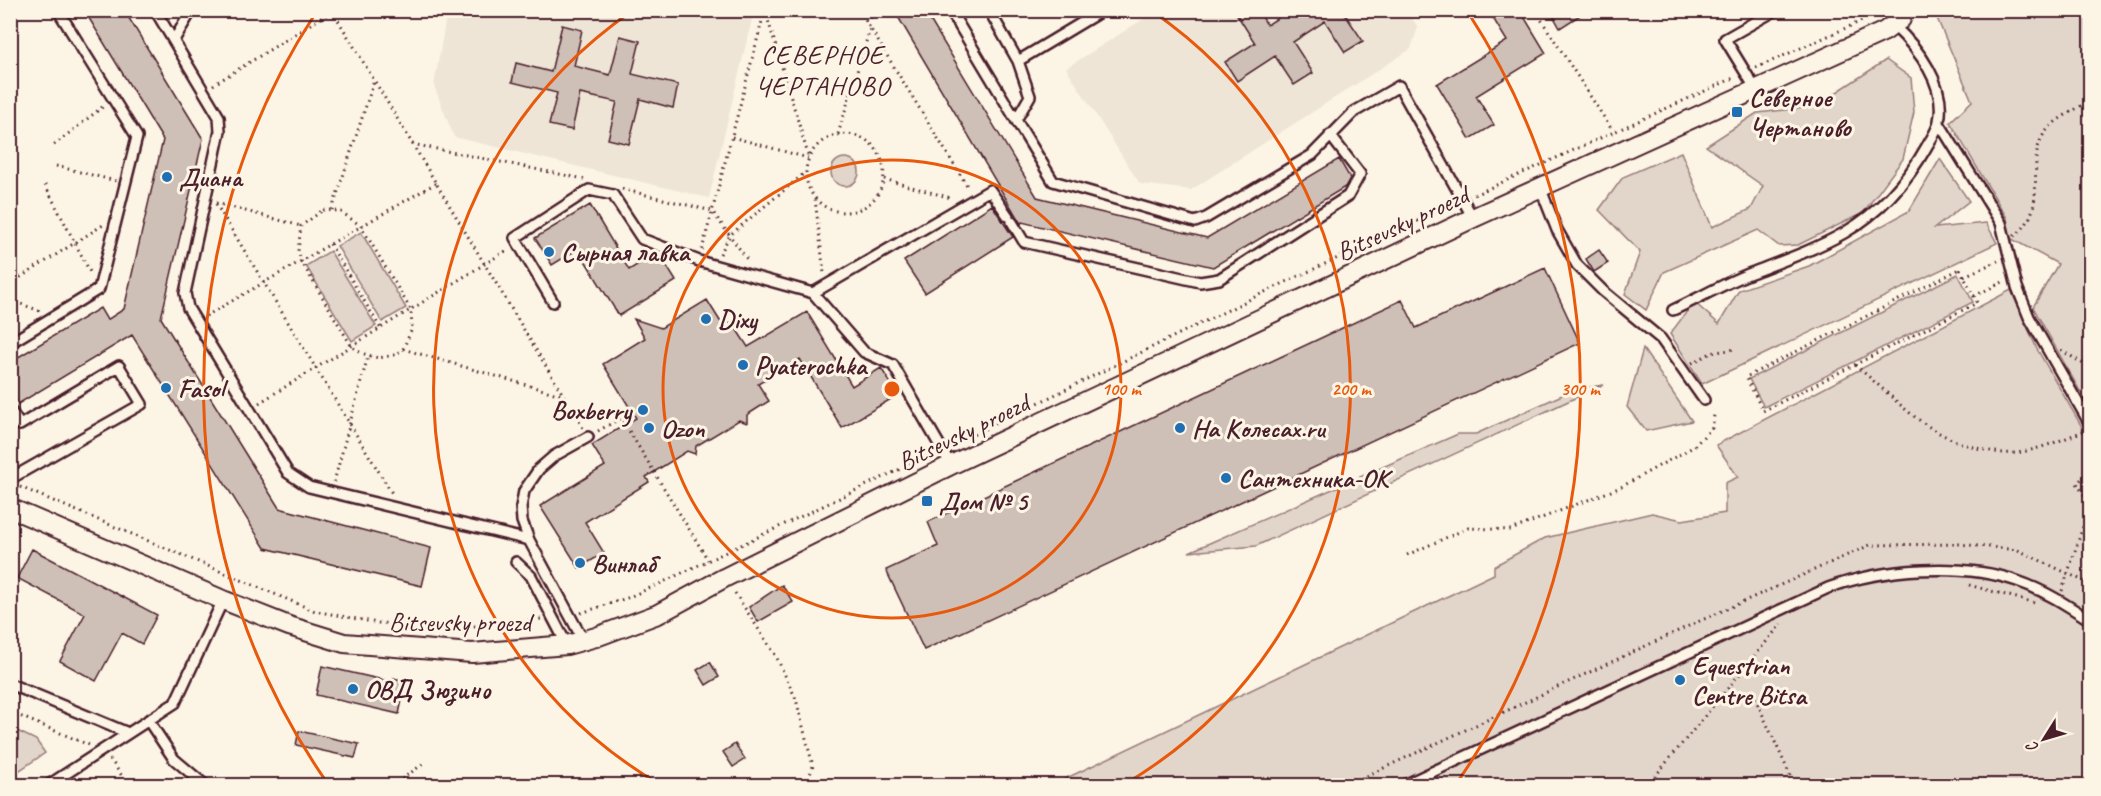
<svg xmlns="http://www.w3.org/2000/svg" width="2101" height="796" font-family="Caveat,sans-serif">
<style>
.built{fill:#eee5d7}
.green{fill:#e2d5ca;stroke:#967a7a;stroke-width:1.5}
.building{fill:#cfc0b7;stroke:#4a1f2b;stroke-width:1.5}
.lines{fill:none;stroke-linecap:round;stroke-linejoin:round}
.lane-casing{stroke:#4a1f2b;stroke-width:14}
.street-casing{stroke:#4a1f2b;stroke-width:22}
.path{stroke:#4a1f2b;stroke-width:3;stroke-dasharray:1.5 4.5;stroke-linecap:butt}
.lane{stroke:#fcf5e5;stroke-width:9}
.street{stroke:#fcf5e5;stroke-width:18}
.ring{fill:none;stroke:#e8590c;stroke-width:3}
.poi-dot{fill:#1f6fb2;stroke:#fcf5e5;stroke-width:2}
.labels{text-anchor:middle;stroke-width:6;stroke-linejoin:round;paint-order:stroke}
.poi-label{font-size:26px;font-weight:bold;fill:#4a1f2b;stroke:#fcf5e5;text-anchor:start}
.street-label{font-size:26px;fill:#4a1f2b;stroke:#fcf5e5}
.neighbourhood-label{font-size:27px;letter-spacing:1.5px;fill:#4a1f2b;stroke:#fcf5e5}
.centre{fill:#e8590c;stroke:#fcf5e5;stroke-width:3}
.ring-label{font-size:18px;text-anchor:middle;font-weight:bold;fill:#e8590c;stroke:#fcf5e5;stroke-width:6;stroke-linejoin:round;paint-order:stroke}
</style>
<rect width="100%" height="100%" fill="#fcf5e5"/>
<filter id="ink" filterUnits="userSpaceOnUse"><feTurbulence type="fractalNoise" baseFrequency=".0167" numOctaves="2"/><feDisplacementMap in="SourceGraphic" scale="12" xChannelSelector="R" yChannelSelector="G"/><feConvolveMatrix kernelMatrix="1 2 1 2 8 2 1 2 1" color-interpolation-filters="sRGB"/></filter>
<g filter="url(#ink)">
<path class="built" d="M447,11H754L709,198L454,137L434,86Z
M1156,11H1407L1418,27L1411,49L1191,190L1140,184L1066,68Z"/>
<path class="green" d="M1934,11H2090V409L2033,307L2058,264L2010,238L2007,218L1950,122L1972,101Z
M1886,60L1911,78L1914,112L1903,159L1863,213L1798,245L1779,246L1758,230L1664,272L1646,310L1625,294L1640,252L1599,210L1623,177L1681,152L1712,227L1751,209L1763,186L1706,146L1757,113L1814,107Z
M831 172a14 14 0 1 1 28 0a14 14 0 1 1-28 0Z
M1940,159L1969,201L1935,228L1986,223L1997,243L1702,384L1670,334L1694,302L1719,324L1739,290L1809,266L1909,211Z
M361,232L406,308L382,322L337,246Z
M330,251L376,326L352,341L306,266Z
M1958,274L1973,302L1764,407L1749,379Z
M2011,290L2037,349L2090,441V785L1050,786L1494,574V566L1545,538L1652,513L1682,520L1725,513V483L1738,477L1716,445Z
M1643,349L1692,421L1646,431L1627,407Z
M1603,385L1256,546L1189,552L1458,434H1476L1573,390Z
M11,728L36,740L45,753L11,776Z"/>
<path class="building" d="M84,10H124L203,139L161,318L279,508L431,548L422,586L265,548L132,335L18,404L10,391V362L100,308L107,320L124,309L163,140Z
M894,10H924L1037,197L1207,238L1339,159L1350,178L1345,187L1213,267L1022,222L1021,224Z
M1234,10H1258L1267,25L1290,10H1342L1363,41L1345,52L1325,21L1293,42L1313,73L1294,85L1275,56L1237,81L1225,62L1255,43Z
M1488,10H1520L1546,53L1476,96L1494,125L1470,139L1437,84L1507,41Z
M1550,10H1588L1560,28Z
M562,25L582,30L574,66L610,75L620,36L640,41L632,74L678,85L673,108L640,99L629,144L608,139L617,102L580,94L572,130L549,125L557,93L512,82L516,63L551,72Z
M590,205L629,270L658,252L676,281L619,316L578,249L552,265L535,238Z
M992,205L1013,237L925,293L904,261Z
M1599,250L1608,263L1594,272L1586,259Z
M1545,268L1580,343L924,650L886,570L938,546L928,522L1402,300L1416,328Z
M707,300L720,321L733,324L748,347L807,312L852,386L881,368L898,395L842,428L800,359L758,384L769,401L747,415V423L739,420L696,446L695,454L687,451L646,477L649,482L585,522L604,553L579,568L540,506L605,466L592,445L636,418L603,364L645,338L634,319L661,328Z
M32,549L157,615L142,644L122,633L96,681L60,661L85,614L17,578Z
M782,585L793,602L758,622L749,607Z
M710,662L719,677L706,685L697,670Z
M322,666L392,682L393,678L406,681L399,714L316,695Z
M299,731L359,744L355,758L296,745Z
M735,744L745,759L733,767L723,752Z"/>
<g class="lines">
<g class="lane-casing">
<path id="lane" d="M155,10L219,117L220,131L185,293L188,308L288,473L309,487L529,540
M950,10L1016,120
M989,10L1018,61
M1103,10L1018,61L1030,96L1016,120L1053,181L1195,222L1206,218L1312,155L1354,112L1399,86L1473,218
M174,40L192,10
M1755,88L1725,39L1776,10
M1939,123L2001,223L2017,287L2029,317L2090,424
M1540,187L1557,230L1577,265L1603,291L1661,339L1704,400
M1012,222L1024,242L1200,282L1219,279L1348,196L1360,174L1330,135
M553,302L515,238L589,190L613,195L642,239L699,261L813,293
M1673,310C1699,298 1725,283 1751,273C1782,261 1814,250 1844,233C1880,212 1907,182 1927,146C1932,138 1938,129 1939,121C1947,86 1918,48 1894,26
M10,343L99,289L137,137L59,12L61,10
M10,410L20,425L119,366L142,404L10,479
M951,465L893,365L864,352L813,293L990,190L1008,216
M516,562L531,576L567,645
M583,640L529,540L522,521L521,507L524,491L539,469L554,456L588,437
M10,684L128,733
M148,720L174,759L206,786
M47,786L175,703L223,600
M1402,786L1828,588C1882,568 1962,562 2017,581C2044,590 2067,605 2090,620"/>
</g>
<g class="street-casing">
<path id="street" d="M10,508L223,600L289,626L344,643L472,653L567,645L596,637L658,614L724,578L951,465L1473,218L1885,31L1901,19L1903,10"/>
</g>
<path class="path" d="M332,10L583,428
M765,10L809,158
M859,10L969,189
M1535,10L1612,130
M865,21L882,10
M1756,68L1884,11
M213,85L332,11
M838,134L870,29
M806 173a39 39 0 1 1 78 0a39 39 0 1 1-78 0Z
M732,137L808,158
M412,144L584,179
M54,145L105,105
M56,166L116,181
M884,179L951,198
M45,185L91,274
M622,189L712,211L749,262
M1474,195L1736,77
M815,199L824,273
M216,203L301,226
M216,204L393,495
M323,210L340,211L361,226L411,310L412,329L403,349L395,355L378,358L361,353L352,347L301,261L298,251L301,226Z
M332,210L374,81
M2014,236C2053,209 2021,157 2048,129C2058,117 2078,109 2090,100
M330,244L381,329
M702,250L765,10
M720,254L730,235L806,172
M1960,269L1977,303L1763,411L1746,377Z
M1964,276L1998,261
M10,284L103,225
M1974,296L2005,281
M10,300L40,311
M206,316L436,183
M403,349L561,395
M2061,350L2090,368
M1692,363L1711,353L1735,349
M1855,365C1898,400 1923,435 1981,449C1994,452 2008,455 2022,452C2043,448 2064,439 2083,431
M259,403L509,249
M598,431L621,418L708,560
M952,445L1271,289L1452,205
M334,482L368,356
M20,487L315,611L378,623L450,626H480L541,619
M1407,555L1468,528L1511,530L1621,487L1693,447L1712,428L1714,415
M1969,585L2035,603
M2062,591L2090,505L2077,483L2090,472
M735,593L776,656L796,699L813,766L806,786
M581,613L627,598L659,584L932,454
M1755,698L1795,786
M10,712L89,745
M110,759L129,786
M392,786L423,764
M1345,786L1693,624L1870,545L1959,544L2018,550L2090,584
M1647,786L1781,624"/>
<use href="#lane" class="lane"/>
<use href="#street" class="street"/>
</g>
</g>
<g class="ring">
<circle cx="892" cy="389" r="229"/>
<path d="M659 784A459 459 0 0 1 632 11M1152 11A459 459 0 0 1 1125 784"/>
<path d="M328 784A688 688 0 0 1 315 14M1469 14A688 688 0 0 1 1456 784"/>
</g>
<g class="poi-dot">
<rect x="1731" y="106" width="12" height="12" rx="3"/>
<circle cx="167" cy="177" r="6"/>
<circle cx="549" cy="252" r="6"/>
<circle cx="706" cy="319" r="6"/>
<circle cx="743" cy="365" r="6"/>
<circle cx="166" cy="388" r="6"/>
<circle cx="643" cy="410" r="6"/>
<circle cx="649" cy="428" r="6"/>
<circle cx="1180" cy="428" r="6"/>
<circle cx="1226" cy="478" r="6"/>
<rect x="921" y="495" width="12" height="12" rx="3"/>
<circle cx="580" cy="563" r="6"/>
<circle cx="1680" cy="680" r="6"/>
<circle cx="353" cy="689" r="6"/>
</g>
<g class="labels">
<g class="poi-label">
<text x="1749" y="106">Северное<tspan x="1749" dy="30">Чертаново</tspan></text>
<text x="179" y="186">Диана</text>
<text x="561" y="261">Сырная лавка</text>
<text x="718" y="328">Dixy</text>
<text x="755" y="374">Pyaterochka</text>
<text x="178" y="397">Fasol</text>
<text x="631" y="419" text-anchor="end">Boxberry</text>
<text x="661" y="437">Ozon</text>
<text x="1192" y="437">На Колесах.ru</text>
<text x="1238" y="487">Сантехника-ОК</text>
<text x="939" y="510">Дом № 5</text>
<text x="592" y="572">Винлаб</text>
<text x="1692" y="674">Equestrian<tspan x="1692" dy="30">Centre Bitsa</tspan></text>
<text x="365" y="698">ОВД Зюзино</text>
</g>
<g class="street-label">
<text transform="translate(1402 223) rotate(-25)" y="9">Bitsevsky proezd</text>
<text transform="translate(963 432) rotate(-26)" y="9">Bitsevsky proezd</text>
<text x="460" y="631">Bitsevsky proezd</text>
</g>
<g class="neighbourhood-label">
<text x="823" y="64">СЕВЕРНОЕ<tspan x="823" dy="31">ЧЕРТАНОВО</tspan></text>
</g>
</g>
<circle cx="892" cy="389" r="9" class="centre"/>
<g class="ring-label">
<text x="1121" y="395">100 m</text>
<text x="1351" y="395">200 m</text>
<text x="1580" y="395">300 m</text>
</g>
<rect width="2101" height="796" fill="none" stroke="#fcf5e5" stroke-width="36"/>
<rect x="18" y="18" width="2065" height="760" fill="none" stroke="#4a1f2b" stroke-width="2" filter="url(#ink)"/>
<g transform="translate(2044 739) rotate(233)" stroke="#fcf5e5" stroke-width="4.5" paint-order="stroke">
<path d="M0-4.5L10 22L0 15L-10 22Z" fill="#4a1f2b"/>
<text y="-9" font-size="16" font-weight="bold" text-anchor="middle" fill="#4a1f2b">С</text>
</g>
</svg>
